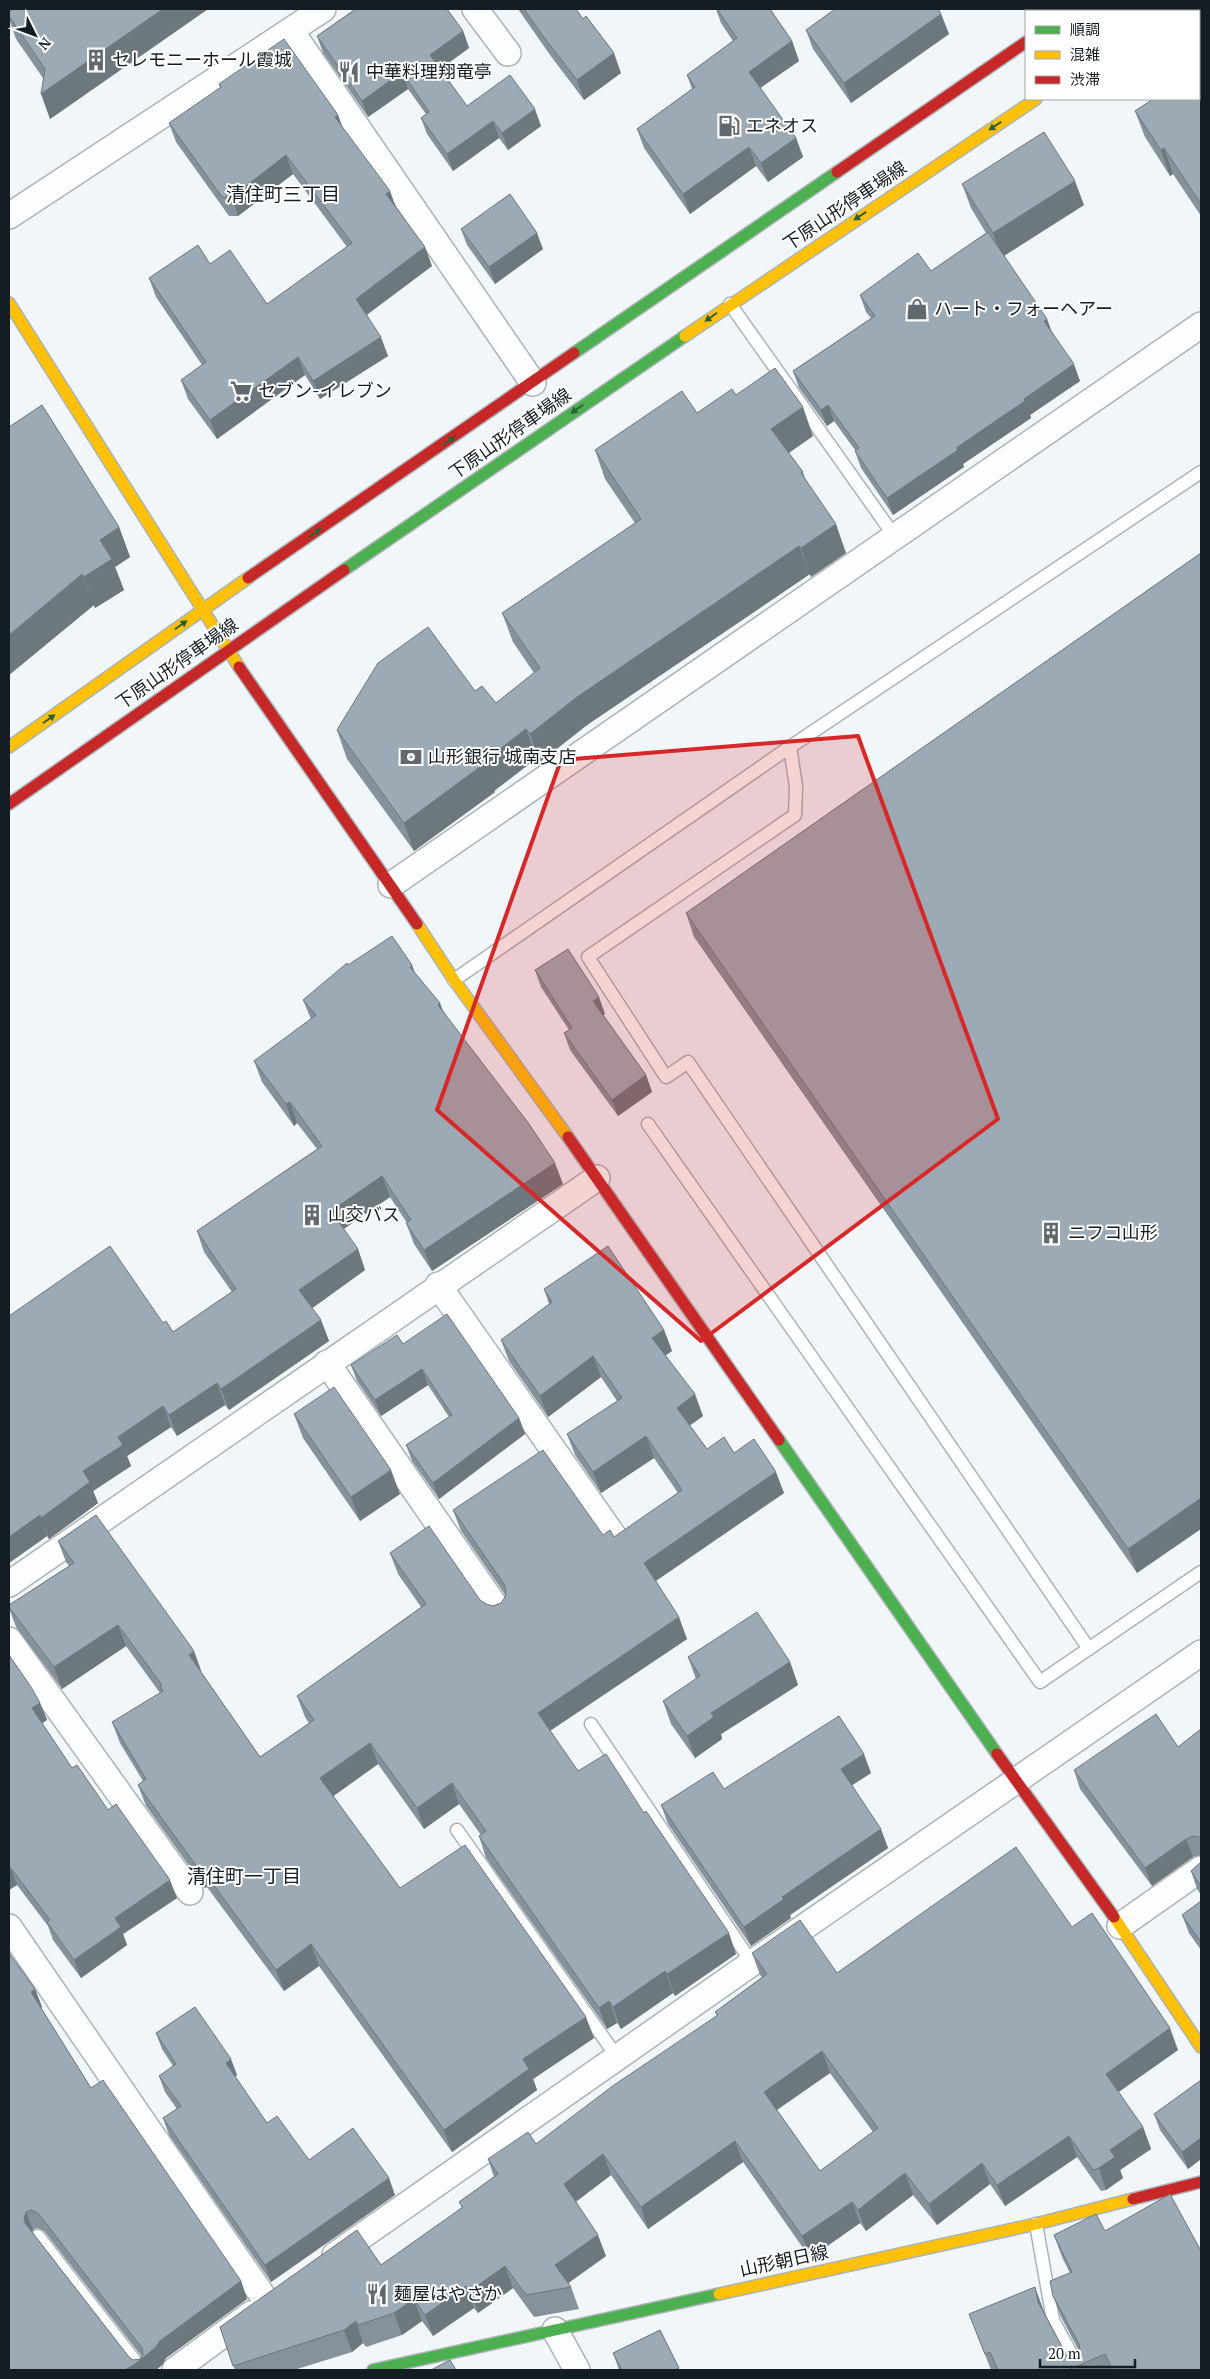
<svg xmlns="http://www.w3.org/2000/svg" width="1210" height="2379" font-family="'PT Serif','Noto Sans JP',serif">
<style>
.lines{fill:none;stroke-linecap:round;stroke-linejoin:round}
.lane-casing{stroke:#acb3b7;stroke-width:15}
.street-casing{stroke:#acb3b7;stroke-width:28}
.fast-casing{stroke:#acb3b7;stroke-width:14}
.slow-casing{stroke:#acb3b7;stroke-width:14}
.jam-casing{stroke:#acb3b7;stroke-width:14}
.lane{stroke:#fdfefe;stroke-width:12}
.street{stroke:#fdfefe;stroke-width:25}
.fast{stroke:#4caf50;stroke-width:11}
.slow{stroke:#ffc107;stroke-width:11}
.jam{stroke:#c62828;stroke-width:11}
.wall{fill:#85929b;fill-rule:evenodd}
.shaded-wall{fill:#6c777e}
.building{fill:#9baab4;stroke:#6c777e;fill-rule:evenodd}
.oneway{fill:#2d5f37}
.marked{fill:#d62828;fill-opacity:0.2;stroke:#d62828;stroke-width:4;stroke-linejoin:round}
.labels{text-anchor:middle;stroke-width:4;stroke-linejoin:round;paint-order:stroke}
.poi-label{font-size:18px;fill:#141d23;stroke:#fff;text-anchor:start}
.street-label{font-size:18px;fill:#141d23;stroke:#fff}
.neighbourhood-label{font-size:19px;fill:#141d23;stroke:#fff}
</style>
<rect width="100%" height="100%" fill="#f0f6fa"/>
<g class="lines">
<g class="lane-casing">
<path id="lane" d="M730,304L895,537
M790,747L796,786L795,815L588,957L666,1077L688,1062L1089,1649
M454,980L790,747L1201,472
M648,1124L1040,1682L1201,1572
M591,1724L752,1963
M457,1830L617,2057
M1036,2224L1053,2320L1080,2370
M38,2236L142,2370"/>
</g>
<g class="street-casing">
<path id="street" d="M475,9L508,53
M291,31L533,383
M9,216L323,9
M391,885L1201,325
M438,1285L615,1538
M327,1363L500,1613
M9,1584L597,1178
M9,1640L190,1892
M1120,1926L1201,1869
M9,1927L267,2302
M335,2255L752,1963L1201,1653
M555,2330L577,2370
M175,2370L251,2314"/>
</g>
<g class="fast-casing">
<path id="fast" d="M1166,11L1170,9
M574,353L837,172
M344,570L685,336
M779,1440L997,1754
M373,2370L719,2294"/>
</g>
<g class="slow-casing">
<path id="slow" d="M9,303L239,667
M685,336L1036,99
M9,747L248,578
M417,924L454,980L568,1137
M1114,1917L1201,2047
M719,2294L1036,2224L1133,2199"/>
</g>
<g class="jam-casing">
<path id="jam" d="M1071,11L1075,9
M837,172L1026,42
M248,578L574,353
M239,667L417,924
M9,804L344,570
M568,1137L779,1440
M997,1754L1114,1917
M1133,2199L1201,2182"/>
</g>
<use href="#lane" class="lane"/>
<use href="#street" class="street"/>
<use href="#fast" class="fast"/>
<use href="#slow" class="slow"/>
<use href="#jam" class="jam"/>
</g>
<path class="wall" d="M208,9L50,119L43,78L16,39L9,19V12Z
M354,9H447L463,31L469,48L440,69L467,106L541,126L508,150L499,138L453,171L427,134L421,118L426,114L408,89L368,117L323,53L317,36L355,9Z
M518,9H576L621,73L584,100L550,55Z
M716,9H770L792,41L799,61L760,88L796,138L803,157L768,182L756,166L690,214L644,148L637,129L692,89L687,75L733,41L721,23Z
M941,14L949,34L851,103L813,49L806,30Z
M1201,67V216L1173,174L1170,176L1145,137L1135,111Z
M219,84L338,115L341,125L395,205L432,266L367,315L388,356L320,399L305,375L217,439L188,399L181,380L202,365L156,297L149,278L210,264L267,304L347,247L293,174L238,216H229L176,142L169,123L220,88Z
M962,184L1084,205L1004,256L1052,332L1080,381L1030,415L1031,418L963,464L964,467L893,515L861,468L855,451V450L834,421L827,426L799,388L793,371L871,318L866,312L860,295L931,271L986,233L971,208Z
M461,229L543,249L495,284L467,245Z
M736,395L813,436L789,453L803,472L806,481L846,553L811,577L810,574L587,725L540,762L537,758L494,791L495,792L414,851L347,759L337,730L475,691L496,703L534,673L513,642L502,613L635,523L605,479L595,450L697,413Z
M119,527L130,557L115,567L124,590L95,608L94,605L9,675Z
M1201,553L1137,1573L694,937L686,913Z
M348,965L415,973L444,1012L563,1184L432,1271L414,1244L406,1223H407L390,1197L343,1229L358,1249L365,1270L312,1308L321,1320L329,1341L229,1410L225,1405L177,1436L171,1427L127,1456L131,1466L93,1491L98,1503L49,1539L47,1536L9,1563V1316L163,1323L173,1332L232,1292L204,1252L197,1231L317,1149L297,1123L294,1126L262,1082L254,1061L311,1019L303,1000Z
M535,970L605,1014L603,1015L646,1075L652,1092L618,1116L570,1050L564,1033L569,1030L541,987Z
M544,1289L664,1330L672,1351L666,1355L703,1416L690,1425L707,1449L734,1453L784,1493L656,1581L687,1639L550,1731L578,1771L644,1813L736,1954L675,1996L673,1993L621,2029L617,2023L607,2029L486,1858L479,1836L481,1835L459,1804L424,1829L378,1764L333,1796L400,1888L594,2038L533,2079L537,2090L452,2152L319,1966L284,1991L207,1887L205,1888L146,1806L138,1785L143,1781L120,1743L112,1722L160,1693L126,1646L62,1689L16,1627L9,1608V1605L69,1566L66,1562L58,1541L202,1673L260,1757L309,1723L305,1717L297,1696L421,1607L398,1574L390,1553L480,1600L486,1604L493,1606L501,1603L505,1597L506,1596L461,1531L453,1510L614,1537L678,1493L654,1458L601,1493L575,1455L567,1434L617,1401L601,1377L548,1417L509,1361L501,1340L549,1304Z
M403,1344L519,1418L525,1434L439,1499L412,1461L406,1445L449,1417L428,1385L381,1416L357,1381L351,1365Z
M294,1414L400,1494L360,1521L303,1438Z
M9,1655L40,1703L47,1720L42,1723L72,1768L108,1810L177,1898L123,1934L127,1945L81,1978L53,1940L48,1926L17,1885L9,1890Z
M688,1657L790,1662L798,1685L721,1734L722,1739L695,1758L671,1724L663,1701L696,1679Z
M1201,1729V1855L1193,1857L1152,1886L1080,1789L1074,1770L1178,1747Z
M871,1773L852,1785L888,1848L790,1915L791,1918L751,1946L668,1824L661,1805L724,1789Z
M1201,1862V1895L1197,1889L1191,1871Z
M1201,1901V1950L1189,1933L1182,1915Z
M1072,1927L1178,2050L1118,2092L1143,2127L1151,2149L1120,2170L1123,2178L1106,2190L1101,2191L1077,2157L1005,2206L990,2184L937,2225L913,2195L866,2231L860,2223L810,2258L743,2162L648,2229L611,2175L576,2202L606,2256L568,2283L571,2287L579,2309L534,2317L513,2288L478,2313L474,2308L433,2336L422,2321L402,2335L366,2347L363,2343L352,2352L294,2370H235L220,2327L381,2265L462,2208L459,2202L494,2177L488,2159L536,2144L717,2016L715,2012L762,1977L760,1975L752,1953L837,1973ZM830,2073L873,2132L820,2171L777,2110Z
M35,1989L42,2007L41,2008L91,2088L241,2281L247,2299L166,2358L162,2365L156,2370H9ZM37,2228L44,2231L142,2357L140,2359L133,2360L129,2357L32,2232L33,2230Z
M156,2033L237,2075L235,2077L267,2123L309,2160L395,2195L271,2282L169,2135L163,2118L177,2109L165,2092L159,2076L173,2066L162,2049Z
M1201,2081V2159L1188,2169L1160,2130L1154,2114Z
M1105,2231L1201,2370H991L969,2314L1043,2309L1044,2312L1065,2352L1071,2356L1076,2355L1079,2351L1061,2317L1053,2296L1070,2273L1062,2257L1054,2235Z
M660,2330L679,2370H619L613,2353Z"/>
<path class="shaded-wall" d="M163,9H208L50,119L41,94Z
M941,14L949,34L851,103L844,83Z
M463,31L469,48L436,72L430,55Z
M792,41L799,61L756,91L749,72Z
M614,53L621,73L584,100L577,80Z
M402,72L408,89L368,117L362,101Z
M535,109L541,126L508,150L502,133Z
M338,115L345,134L335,117Z
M493,121L499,138L453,171L447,154Z
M796,138L803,157L768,182L761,163Z
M749,147L756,166L690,214L683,194Z
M1164,148L1173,174L1170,176L1161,150Z
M286,155L293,174L238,216L232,197Z
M1075,181L1084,205L1002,257L993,233Z
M390,191L397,210L386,194Z
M537,233L543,249L495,284L489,267Z
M425,247L432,266L363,317L356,299Z
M1047,319L1053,335L1044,321Z
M381,337L388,356L320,399L313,381Z
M298,357L305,375L217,439L210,420Z
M1074,364L1080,381L1030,415L1031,418L963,464L964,467L893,515L887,498L1024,399Z
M828,405L834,421L827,426L821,410Z
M803,407L813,436L782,457L771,429Z
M836,524L846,553L811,577L801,548Z
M119,527L130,557L115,567L124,590L95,608L84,577L100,540Z
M799,546L810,574L587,725L540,762L530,734L577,697Z
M82,574L94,605L9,675V635Z
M526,729L537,758L494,791L495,792L414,851L404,823Z
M412,965L420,986L410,967Z
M599,997L605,1014L599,1018L593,1001Z
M440,1003L448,1024L438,1005Z
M646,1075L652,1092L618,1116L612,1100Z
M290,1102L297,1123L294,1126L286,1104Z
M555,1163L563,1184L432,1271L424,1250Z
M382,1176L390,1197L338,1233L331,1211Z
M358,1249L365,1270L307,1312L299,1290Z
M321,1320L329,1341L229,1410L221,1389Z
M664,1330L672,1351L660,1359L652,1338Z
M593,1356L601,1377L548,1417L540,1396Z
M422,1369L428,1385L381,1416L375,1400Z
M217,1383L225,1405L177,1436L169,1415Z
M695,1394L703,1416L685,1429L677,1408Z
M163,1406L171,1427L127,1456L131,1466L93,1491L98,1503L49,1539L41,1518L83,1471L118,1437Z
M519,1418L525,1434L439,1499L433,1483Z
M646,1436L654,1458L601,1493L593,1472Z
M391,1470L400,1494L360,1521L351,1497Z
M776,1472L784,1493L651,1584L644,1563Z
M1201,1498V1529L1137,1573L1128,1549Z
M40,1515L47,1536L9,1563V1537Z
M679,1617L687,1639L545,1734L538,1713Z
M118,1625L126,1646L62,1689L54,1667Z
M194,1651L202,1673L189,1655Z
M790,1662L798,1685L721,1734L722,1739L695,1758L687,1736L711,1713Z
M40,1703L47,1720L38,1726L32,1708Z
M370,1743L378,1764L328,1800L320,1778Z
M864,1754L871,1773L848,1788L841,1769Z
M452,1783L459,1804L424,1829L417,1808Z
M881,1829L888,1848L790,1915L791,1918L751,1946L744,1927L782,1897Z
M1186,1839L1193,1857L1152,1886L1145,1868Z
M199,1865L207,1887L205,1888L197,1867Z
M10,1867L17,1885L9,1890V1868Z
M170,1880L177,1898L123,1934L127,1945L81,1978L74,1960L115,1918Z
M729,1933L736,1954L675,1996L667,1974Z
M311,1944L319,1966L284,1991L276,1970Z
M665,1971L673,1993L621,2029L613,2007Z
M35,1989L42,2007L38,2010L31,1992Z
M609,2001L617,2023L607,2029L599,2008Z
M586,2017L594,2038L533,2079L537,2090L452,2152L444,2130L523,2059Z
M1170,2028L1178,2050L1113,2096L1106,2074Z
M822,2051L830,2073L772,2113L764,2092Z
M231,2059L237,2075L232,2079L226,2063Z
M1143,2127L1151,2149L1120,2170L1123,2178L1106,2190L1099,2168L1110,2150Z
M1069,2136L1077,2157L1005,2206L997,2185Z
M1201,2138V2159L1188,2169L1182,2152Z
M735,2141L743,2162L648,2229L641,2207Z
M603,2154L611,2175L571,2205L564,2184Z
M982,2163L990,2184L937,2225L929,2204Z
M905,2173L913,2195L866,2231L858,2210Z
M389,2178L395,2195L271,2282L265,2265Z
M852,2202L860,2223L810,2258L802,2236Z
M26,2212L33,2230L30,2237L24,2219Z
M598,2235L606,2256L563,2287L555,2265Z
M505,2266L513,2288L478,2313L470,2291Z
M241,2281L247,2299L166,2358L162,2365L156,2370H125L135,2364L160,2341Z
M466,2286L474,2308L433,2336L425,2315Z
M1035,2287L1043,2309L1046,2324L1038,2302Z
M414,2299L422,2321L402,2335L394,2313Z
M356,2321L363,2343L352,2352L344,2330Z"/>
<path class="building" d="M13,9H163L41,94L45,69L9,16V12Z
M356,9H447L463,31L430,55L467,106L510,75L535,109L502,133L493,121L447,154L421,118L429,112L402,72L362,101L317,36Z
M524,9H576L583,19L586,16L614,53L577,80L543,36Z
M717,9H770L792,41L749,72L796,138L761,163L749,147L683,194L637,129L695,87L687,75L737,38Z
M835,9H938L941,14L844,83L806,30Z
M284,39L338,115L335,117L390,191L386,194L425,247L356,299L381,337L313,381L298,357L210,420L181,380L206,362L149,278L198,245L210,264L230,250L267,304L352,243L286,155L232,197H222L169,123L221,87L219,84Z
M1201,67V204L1164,148L1161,150L1135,111L1153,99H1199V69Z
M1044,132L1075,181L993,233L962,184Z
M510,194L537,233L489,267L461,229Z
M988,232L1047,319L1044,321L1074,364L1024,399L1025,401L956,448L958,450L887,498L855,451L859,448L828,405L821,410L793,371L875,316L860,295L918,253L931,271Z
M775,368L803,407L771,429L803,472L801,473L836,524L801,548L799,546L577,697L530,734L526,729L483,762L484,764L404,823L337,730L378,663L428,627L475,691L482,686L496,703L540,668L502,613L641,519L595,450L682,391L697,413L732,389L736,395Z
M42,405L119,527L100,540L112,559L84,577L82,574L9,635V427Z
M1201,553V1498L1128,1549L686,913Z
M392,936L412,965L410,967L440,1003L438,1005L529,1124L555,1163L424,1250L406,1223L411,1220L382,1176L331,1211L358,1249L299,1290L321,1320L221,1389L217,1383L169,1415L163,1406L118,1437L123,1445L83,1471L90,1482L41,1518L40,1515L9,1537V1316L110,1246L163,1323L166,1321L173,1332L236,1289L197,1231L322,1146L290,1102L286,1104L254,1061L316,1015L303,1000L347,963L348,965Z
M568,949L599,997L593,1001L646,1075L612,1100L564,1033L572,1028L535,970Z
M608,1246L664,1330L652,1338L695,1394L677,1408L707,1449L724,1437L734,1453L754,1439L776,1472L644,1563L679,1617L538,1713L578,1771L606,1754L644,1813L646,1811L729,1933L667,1974L665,1971L613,2007L609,2001L599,2008L479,1836L486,1831L452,1783L417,1808L370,1743L320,1778L400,1888L465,1845L586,2017L523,2059L529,2069L444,2130L311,1944L276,1970L199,1865L197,1867L138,1785L146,1779L112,1722L163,1691L160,1686L162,1685L118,1625L54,1667L9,1607V1605L74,1563L58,1541L96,1515L194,1651L189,1655L260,1757L314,1720L297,1696L426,1604L390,1553L429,1526L480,1600L486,1604L493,1606L501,1603L505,1597L506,1590L504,1584L453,1510L543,1450L603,1535L610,1530L614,1537L682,1490L646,1436L593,1472L567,1434L622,1398L593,1356L540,1396L501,1340L552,1302L544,1289Z
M447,1314L519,1418L433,1483L406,1445L452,1415L422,1369L375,1400L351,1365L397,1335L403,1344Z
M334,1387L391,1470L351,1497L294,1414Z
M757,1612L790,1662L711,1713L714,1717L687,1736L663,1701L700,1676L688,1657Z
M9,1655L31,1687L40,1703L32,1708L72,1768L77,1765L108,1810L116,1804L170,1880L115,1918L121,1927L74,1960L47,1922L50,1920L10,1867L9,1868Z
M1156,1714L1178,1747L1201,1729V1838L1200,1837L1193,1836L1186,1839L1145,1868L1074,1770Z
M839,1716L864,1754L841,1769L881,1829L782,1897L784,1899L744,1927L661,1805L713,1772L724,1789Z
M1016,1847L1072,1927L1092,1913L1170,2028L1106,2074L1143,2127L1110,2150L1115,2157L1099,2168L1093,2170L1069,2136L997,2185L982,2163L929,2204L905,2173L858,2210L852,2202L802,2236L735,2141L641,2207L603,2154L564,2184L598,2235L555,2265L571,2287L526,2295L505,2266L470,2291L466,2286L425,2315L414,2299L394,2313L358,2325L356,2321L344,2330L233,2366L220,2327L357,2230L381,2265L463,2207L459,2202L498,2174L488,2159L528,2132L536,2144L614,2085L718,2015L715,2012L767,1974L752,1953L800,1920L837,1973ZM822,2051L878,2128L820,2171L764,2092Z
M1201,1862V1886L1191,1871Z
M1201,1901V1942L1182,1915Z
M9,1953L35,1989L31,1992L91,2088L103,2080L241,2281L160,2341L155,2348L135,2364L125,2370H9ZM31,2210L38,2213L142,2348L143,2355L140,2359L133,2360L129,2357L25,2223L24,2219L26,2212Z
M195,2007L231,2059L226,2063L267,2123L277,2116L309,2160L353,2128L389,2178L265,2265L163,2118L181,2106L159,2076L176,2064L156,2033Z
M1201,2080V2138L1182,2152L1154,2114Z
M1170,2194L1201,2251V2370H1113L1105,2354L1068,2370H998L990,2352L985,2354L969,2314L1035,2287L1038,2302L1065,2352L1071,2356L1076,2355L1080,2349L1079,2344L1053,2296L1050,2281L1072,2272L1054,2235L1096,2214L1105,2231Z
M660,2330L679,2368L675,2370H622L613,2353Z
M450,2360L456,2370H431Z"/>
<defs><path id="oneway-solid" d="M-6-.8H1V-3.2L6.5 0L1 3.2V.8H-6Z" transform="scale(1.25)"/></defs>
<g class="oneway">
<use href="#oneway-solid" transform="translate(995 126) rotate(146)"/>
<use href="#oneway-solid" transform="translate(860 216) rotate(146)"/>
<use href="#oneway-solid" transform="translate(711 317) rotate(145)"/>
<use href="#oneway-solid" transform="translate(577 409) rotate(145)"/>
<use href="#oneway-solid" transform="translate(449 441) rotate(-35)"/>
<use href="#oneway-solid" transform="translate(315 533) rotate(-35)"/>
<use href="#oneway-solid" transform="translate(181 625) rotate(-35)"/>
<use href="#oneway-solid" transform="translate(49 719) rotate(-35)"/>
</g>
<path class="marked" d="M858,736L998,1119L701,1341L437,1110L561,760Z"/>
<defs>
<g id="building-bare" transform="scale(1.725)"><path d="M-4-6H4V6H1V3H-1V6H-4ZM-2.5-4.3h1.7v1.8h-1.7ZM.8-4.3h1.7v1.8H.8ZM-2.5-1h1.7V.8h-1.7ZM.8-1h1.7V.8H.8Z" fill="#61696e" stroke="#fff" stroke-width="2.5" paint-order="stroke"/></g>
<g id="restaurant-bare" transform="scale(1.725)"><path d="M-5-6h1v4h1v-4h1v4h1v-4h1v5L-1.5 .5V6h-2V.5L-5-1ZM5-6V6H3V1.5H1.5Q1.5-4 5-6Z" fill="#61696e" stroke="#fff" stroke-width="2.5" paint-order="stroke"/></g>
<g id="fuel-bare" transform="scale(1.725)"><path d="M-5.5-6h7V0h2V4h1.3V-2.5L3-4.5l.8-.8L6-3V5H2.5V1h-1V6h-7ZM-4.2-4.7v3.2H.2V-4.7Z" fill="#61696e" stroke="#fff" stroke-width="2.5" paint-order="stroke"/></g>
<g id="shop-bare" transform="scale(1.725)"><path d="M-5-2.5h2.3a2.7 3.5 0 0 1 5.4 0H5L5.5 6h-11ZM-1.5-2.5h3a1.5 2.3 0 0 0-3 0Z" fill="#61696e" stroke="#fff" stroke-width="2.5" paint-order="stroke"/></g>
<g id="supermarket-bare" transform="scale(1.725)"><path d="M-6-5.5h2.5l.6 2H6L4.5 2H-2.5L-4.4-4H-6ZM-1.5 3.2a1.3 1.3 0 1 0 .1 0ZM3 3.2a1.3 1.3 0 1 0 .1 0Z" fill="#61696e" stroke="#fff" stroke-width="2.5" paint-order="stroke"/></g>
<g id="bank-bare" transform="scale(1.725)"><path d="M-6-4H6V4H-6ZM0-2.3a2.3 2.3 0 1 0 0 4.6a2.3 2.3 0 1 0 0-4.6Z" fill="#61696e" stroke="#fff" stroke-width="2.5" paint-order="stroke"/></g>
</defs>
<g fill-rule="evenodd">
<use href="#building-bare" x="96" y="60"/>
<use href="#restaurant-bare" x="349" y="72"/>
<use href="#fuel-bare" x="729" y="126"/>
<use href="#shop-bare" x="917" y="309"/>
<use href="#supermarket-bare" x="241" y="391"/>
<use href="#bank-bare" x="411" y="757"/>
<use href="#building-bare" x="312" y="1215"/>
<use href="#building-bare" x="1051" y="1233"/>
<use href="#restaurant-bare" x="377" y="2294"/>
</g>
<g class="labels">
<g class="poi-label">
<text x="112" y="66">セレモニーホール霞城</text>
<text x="366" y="78">中華料理翔竜亭</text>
<text x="746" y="132">エネオス</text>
<text x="934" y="315">ハート・フォーヘアー</text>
<text x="258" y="397">セブン-イレブン</text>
<text x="428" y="763">山形銀行 城南支店</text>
<text x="328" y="1221">山交バス</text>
<text x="1068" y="1239">ニフコ山形</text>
<text x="394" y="2300">麺屋はやさか</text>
</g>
<g class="street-label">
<text transform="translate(845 206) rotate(-34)" y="6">下原山形停車場線</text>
<text transform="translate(510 434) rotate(-35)" y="6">下原山形停車場線</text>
<text transform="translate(177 664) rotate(-35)" y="6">下原山形停車場線</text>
<text transform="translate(784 2261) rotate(-12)" y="6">山形朝日線</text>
</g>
<g class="neighbourhood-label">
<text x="283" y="201">清住町三丁目</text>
<text x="244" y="1883">清住町一丁目</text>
</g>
</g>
<rect width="1210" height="2379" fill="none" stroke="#141d23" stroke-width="20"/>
<rect x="1025" y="10" width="175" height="90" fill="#ffffff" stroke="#a1a5a7"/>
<rect x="1035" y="26" width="25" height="8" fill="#4caf50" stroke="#a1a5a7"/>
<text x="1070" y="35" font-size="15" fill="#141d23">順調</text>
<rect x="1035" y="51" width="25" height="8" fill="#ffc107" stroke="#a1a5a7"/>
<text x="1070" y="60" font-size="15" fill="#141d23">混雑</text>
<rect x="1035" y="76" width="25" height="8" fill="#c62828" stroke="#a1a5a7"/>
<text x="1070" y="85" font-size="15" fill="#141d23">渋滞</text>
<g transform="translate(35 35) rotate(132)" stroke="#ffffff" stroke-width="4" paint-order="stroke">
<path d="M0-4L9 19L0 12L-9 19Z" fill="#141d23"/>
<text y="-8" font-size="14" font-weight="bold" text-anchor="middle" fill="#141d23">N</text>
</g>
<path d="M1040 2359v8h95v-8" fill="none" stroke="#141d23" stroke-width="2.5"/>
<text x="1048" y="2359" font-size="15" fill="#141d23" stroke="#ffffff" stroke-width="4" paint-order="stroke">20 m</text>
</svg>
